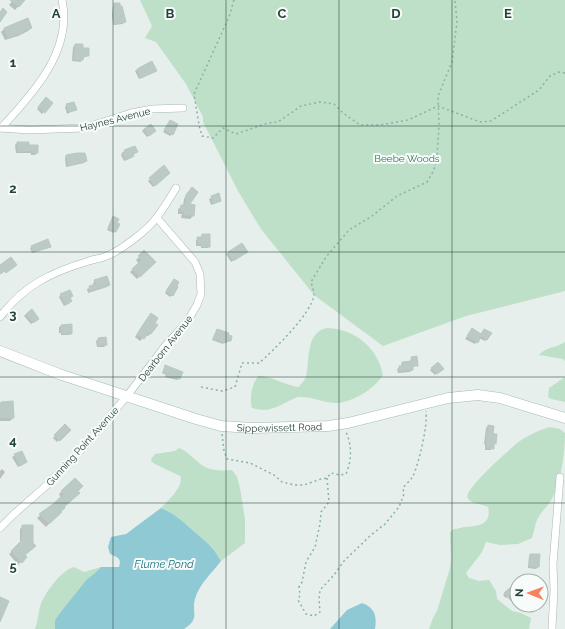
<svg xmlns="http://www.w3.org/2000/svg" width="565" height="629" font-family="Raleway,sans-serif">
<style>
.green{fill:#bfe0c8}
.water{fill:#8ec9d4}
.shadow{fill:#0003}
.building{fill:#bbcac4;stroke:#b8c9c2}
.lines{fill:none;stroke-linecap:round;stroke-linejoin:round}
.minor-casing{stroke:#a8b8b2;stroke-width:8}
.secondary-casing{stroke:#a4bbb3;stroke-width:11}
.path{stroke:#86b3a5;stroke-width:1.5;stroke-dasharray:2 3;stroke-linecap:butt}
.minor{stroke:#fff;stroke-width:7}
.secondary{stroke:#fff;stroke-width:10}
.grid{fill:none;stroke:#24423a;stroke-width:1;stroke-opacity:0.55}
.labels{text-anchor:middle;stroke-width:4;stroke-linejoin:round;paint-order:stroke}
.street-label{font-size:10px;fill:#24423a;stroke:#f7fbf9}
.park-label{font-size:10px;fill:#2d7a4b;stroke:#f7fbf9}
.water-label{font-size:11px;font-style:italic;fill:#1c6f80;stroke:#f7fbf9}
.grid-label{font-size:13px;text-anchor:middle;font-weight:bold;fill:#24423a;stroke:#f7fbf9;stroke-width:4;stroke-linejoin:round;paint-order:stroke}
</style>
<rect width="100%" height="100%" fill="#e6efeb"/>
<path class="green" d="M140,0H565V291L466,316L383,346L314,295L261,229L238,191L203,122V117L186,84L156,42L145,38L152,26Z
M328,328C355,329 378,348 383,375C375,389 350,404 334,403C322,402 311,396 298,397C294,398 291,400 287,402C273,409 267,412 252,408C249,397 252,385 258,376C266,374 286,386 299,387C301,384 305,380 306,377C310,361 305,331 328,328Z
M565,342V361L563,359L539,355C545,347 556,348 565,342Z
M565,377V402L551,399L548,397L549,388Z
M550,427L560,429L565,433C565,453 561,485 550,502C546,508 540,513 537,520C535,525 534,532 532,538L518,544L500,545L486,542L482,552L466,573L469,578L479,581L489,580L496,591L497,599L512,611L521,613L531,618L529,629H429L433,618L437,611L450,568L451,559L450,532L454,529C458,529 462,527 466,527C479,526 492,524 488,507C480,503 472,505 467,497C468,486 507,452 517,443C525,437 541,429 550,427Z
M179,448C187,451 192,457 198,462C207,471 220,471 232,470L237,477L240,488L245,519V543L221,561C212,544 202,539 189,527C180,519 173,513 161,508C167,501 185,486 180,476L155,464L152,462L151,459L155,454L175,451Z
M74,567L84,572L101,567L94,575L87,579L69,602L55,620V629H35C38,622 38,614 40,607C43,595 62,569 74,567Z"/>
<path class="water" d="M161,508C173,513 180,519 189,527C202,539 212,544 221,561C212,573 199,584 195,599C191,613 201,618 184,629H55V620L60,613L87,579L94,574L101,567H119C122,558 117,557 110,554L108,547L111,537L126,534Z
M362,603C375,608 377,616 375,629H330L347,610Z"/>
<path class="shadow" d="M13,0H24L15,10L9,5Z
M114,4L124,22L123,24L113,25L112,15L113,6Z
M27,19L31,28L28,31L18,36L5,40L1,32L4,29Z
M75,45L82,49L88,55L86,57H83L81,62L72,61L73,47Z
M137,70L154,72L139,79L135,71Z
M46,98L52,103L42,114L37,109Z
M67,105L75,110L67,114L65,107Z
M170,121L172,134L170,136L163,132Z
M144,129L153,133L147,137L142,131Z
M17,143H28V146L37,153L35,155H31V153H16L15,145Z
M125,151L137,152L132,155L133,156L131,158L124,161L121,155Z
M66,156L86,161L84,163L66,167L65,158Z
M164,167L169,172L153,187L148,181Z
M189,191V205L194,206L193,216L190,219L181,218L182,214H178V209L183,206L184,199Z
M218,195L220,201L211,205L209,199Z
M112,219L115,231L114,233L107,230Z
M202,235L209,246L208,248H201V246H196V240L200,238Z
M242,245L246,252L231,262L226,254Z
M32,247H50L48,248L32,253L30,248Z
M144,252L154,262L137,279L130,272L139,264L136,260Z
M174,280L172,295L170,297L165,293Z
M95,281L109,285L107,287L88,293L87,289L94,286L93,283Z
M61,295L69,299V303L64,306L59,297Z
M26,314L35,321L31,324L24,316Z
M148,317L151,333L148,336L146,335L140,341L135,337Z
M61,326L71,333L69,335H61V333H59V327Z
M472,329L487,339L485,341L479,338L475,344L465,339Z
M217,330L230,341L228,342L225,341L223,344L212,340Z
M98,339L106,345L104,347H97L96,341Z
M412,358L417,365L412,367V370L410,372L398,373L397,369L401,367V365L402,363L410,362V360Z
M438,363L442,369L435,375L430,370Z
M165,366L179,379L177,380L165,377L166,375L162,373Z
M2,403L13,418L10,421H0V404Z
M65,425L63,436L57,442L53,438Z
M488,426L495,443L491,450H485V444H484L486,428Z
M21,452L26,462L18,467L12,457Z
M2,469L5,472L0,479V471Z
M75,479L60,511V512L46,527L37,518L61,498L59,494Z
M23,526L24,555L26,557L18,565L9,554L20,544V529Z
M531,555L538,567L536,569L528,568L529,556Z
M512,586L517,591V601L514,604L507,597L506,598L503,595Z"/>
<path class="building" d="M10,0H25L19,7Z
M114,3H120V6H122L126,22L114,24L113,13Z
M3,8L7,12L0,22V12Z
M28,18L32,28L22,32L23,33L8,38L4,28Z
M75,44H83V48H89V56H84L83,60H74Z
M152,61L157,71L141,78L137,69Z
M46,97L53,103L45,113L38,107Z
M74,102L77,110L69,112L66,104Z
M170,120L178,124L173,135L164,130Z
M151,124L156,131L149,136L144,129Z
M17,142H29V145H38V153H32V151L18,152Z
M135,146L138,152L133,154L134,156L126,160L122,153L125,151L124,150Z
M77,153H85L87,161L68,166L66,155Z
M164,165L170,173L155,186L149,178Z
M192,187L198,192L190,204L195,205L194,216L184,215V211H180L181,205H185L186,195Z
M219,193L221,201L213,204L211,196Z
M113,216L119,219L117,223L120,224L116,232L108,228Z
M202,234H210V247H202V244H198L197,237H202Z
M48,239L51,247L33,252L31,246Z
M242,243L248,252L233,261L228,252Z
M144,250L156,262L140,277L132,269L142,260L138,256Z
M11,257L17,265L6,273L5,271L0,274V265Z
M107,276L110,285L90,291L89,286L96,284L94,280Z
M174,279L179,282L177,286L178,287L173,296L166,291Z
M70,290L73,296L70,298L72,301L66,305L60,294Z
M32,309L39,319L33,323L26,314Z
M151,313L158,318L155,323L158,325L151,334L149,332L144,339L137,334Z
M72,324V334H62V331L61,332V325Z
M472,328L481,334L484,329L492,333L487,340L481,336L478,343L467,336Z
M217,329L229,333L228,335L232,336L231,341L227,340L226,343L213,339Z
M106,337L107,345L98,346V338Z
M417,356L418,366H413V370L399,371V366H402V362L412,361L411,357Z
M438,362L444,369L437,374L431,368Z
M165,365L183,372L180,379L166,376L167,373L163,372Z
M13,401L14,418H0V405L1,402Z
M65,424L71,430L60,441L54,435Z
M488,425L494,426L493,434H497L496,444L494,443V449L486,448L487,442H486Z
M22,451L27,462L20,466L14,454Z
M75,478L83,486L78,491L80,493L64,507L65,508L61,511L62,512L49,524L39,514L53,504L64,494L61,491Z
M22,525H33V543L36,546L25,555L27,557L22,563L11,551L22,540Z
M530,554H540L539,567H529Z
M513,585L517,590V603L510,596L508,597L504,593Z
M0,597L9,601L0,622Z"/>
<g class="lines">
<g class="minor-casing">
<path id="minor" d="M0,128L29,130L84,128L131,113L152,109L183,108
M1,128C33,94 73,50 62,0
M0,317C24,285 52,272 89,261C94,259 99,259 104,257C119,252 148,230 157,217C164,208 170,198 176,188
M0,528L14,514L47,485L81,450L127,396L165,346L187,322L197,305L201,294L200,274L195,262L157,218
M552,629L554,590L553,564L560,477"/>
</g>
<g class="secondary-casing">
<g id="secondary">
<path id="s1" d="M0,351L59,374L196,419L221,426L252,428L328,426L348,423L448,398L478,395L500,398L565,418"/>
</g>
</g>
<path class="path" d="M234,0L229,17L194,94L199,125L202,136L213,138L223,128L236,134L268,123L278,122L301,106L320,102L334,104L343,113L360,125H380L408,120L438,106L480,122L491,121L539,90L550,76L559,72L565,73
M201,387L222,391L235,387L242,363H259C273,351 312,313 314,295C314,291 312,286 311,282L326,257L349,230L372,216L397,196L427,182L434,170L437,156L439,126L438,96L452,62L457,22L455,0
M222,434L224,451L227,459L250,463L274,475L282,482L294,485H304L321,479L327,478L331,473L340,475L346,474C352,460 352,445 346,432
M327,478L329,502L321,512L320,524L315,547L306,562L302,582L299,587L300,595L298,600L306,614L314,616L320,612L319,599L320,590L334,575L344,561L371,535L385,524L399,507L404,494L403,488C406,484 411,480 413,476C419,463 428,425 426,411"/>
<use href="#minor" class="minor"/>
<use href="#secondary" class="secondary"/>
</g>
<path class="grid" d="M113,0V629M226,0V629M339,0V629M452,0V629M0,126H565M0,252H565M0,377H565M0,503H565"/>
<g class="labels">
<g class="street-label">
<text transform="translate(115 119) rotate(-14)" y="4">Haynes Avenue</text>
<text transform="translate(165 348) rotate(-52)" y="4">Dearborn Avenue</text>
<text dy="4" stroke="none"><textPath href="#s1" startOffset="292">Sippewissett Road</textPath></text>
<text transform="translate(82 446) rotate(-48)" y="4">Gunning Point Avenue</text>
</g>
<g class="park-label">
<text x="407" y="162">Beebe Woods</text>
</g>
<g class="water-label">
<text x="164" y="568">Flume Pond</text>
</g>
</g>
<g class="grid-label">
<text x="56" y="18">A</text>
<text x="170" y="18">B</text>
<text x="282" y="18">C</text>
<text x="396" y="18">D</text>
<text x="508" y="18">E</text>
<text x="13" y="67">1</text>
<text x="13" y="193">2</text>
<text x="13" y="319">3</text>
<text x="13" y="445">4</text>
<text x="13" y="571">5</text>
</g>
<g transform="translate(529 593) rotate(271)"><circle r="19" fill="#f7fbf9" stroke="#a3b1ad"/>
<path d="M0-3L7 15L0 10L-7 15Z" fill="#f4845f"/>
<text y="-6" font-size="11" font-weight="bold" text-anchor="middle" fill="#24423a">N</text>
</g>
</svg>
